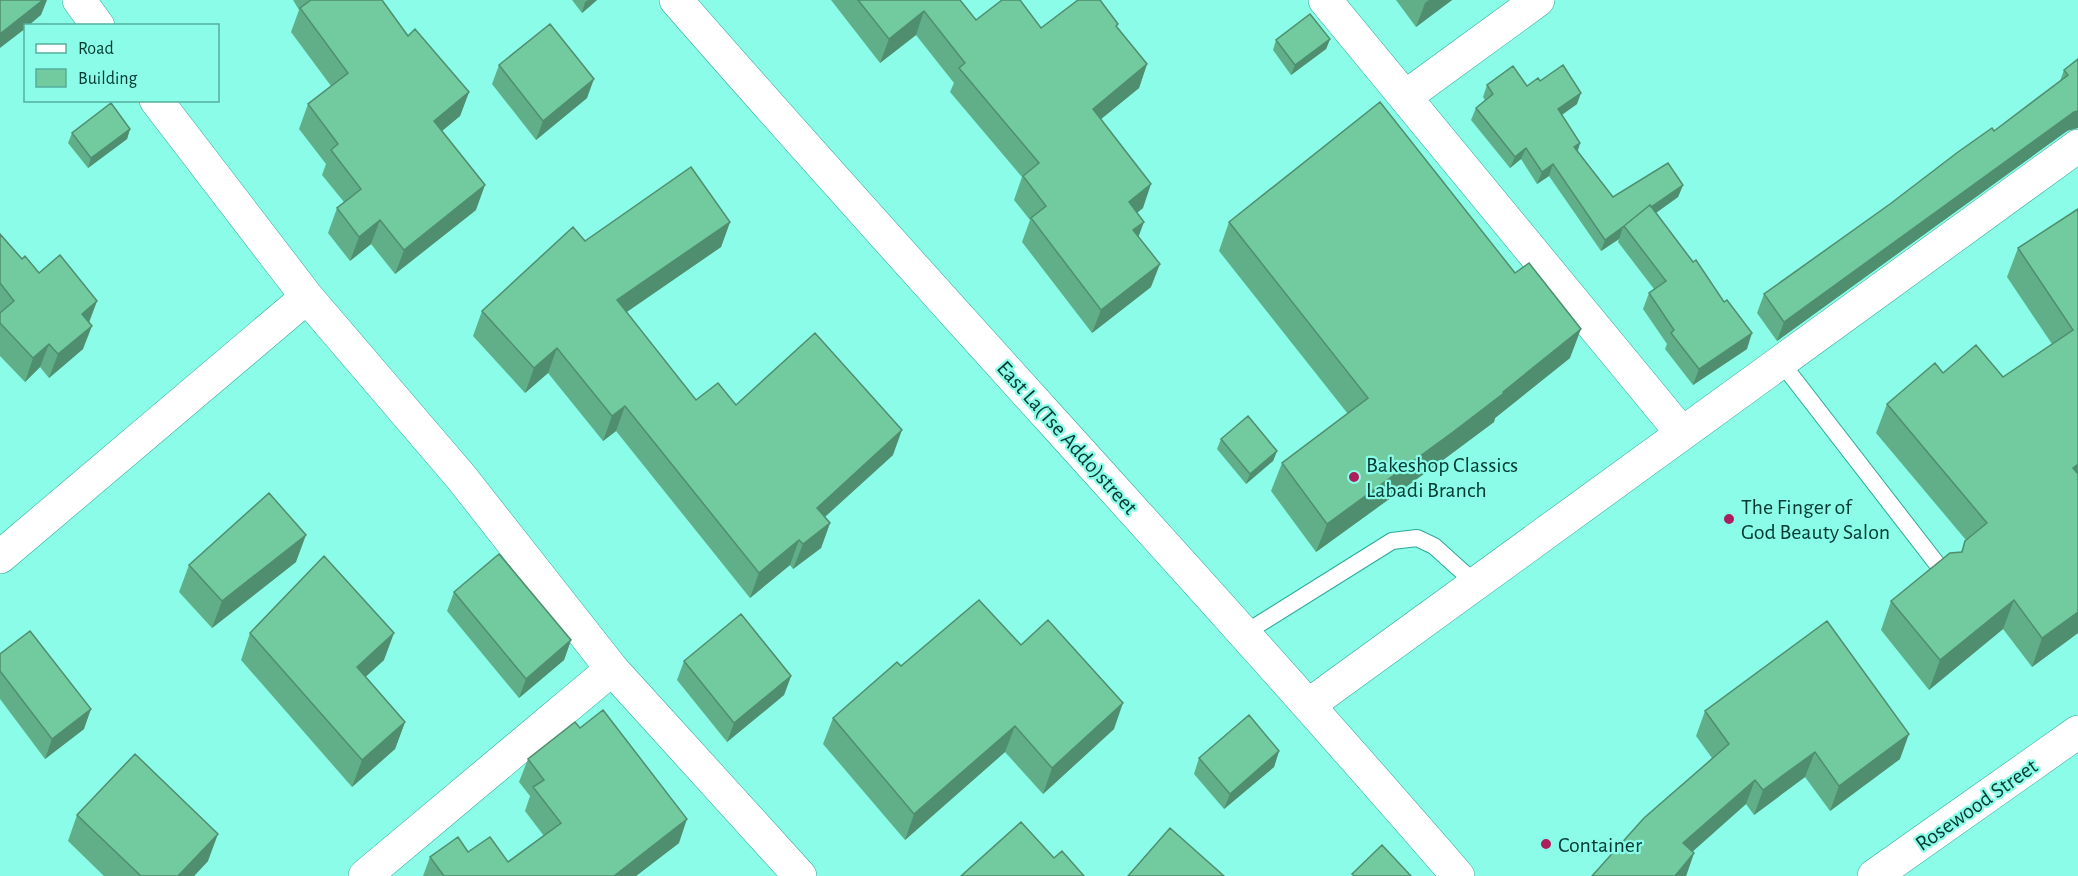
<svg xmlns="http://www.w3.org/2000/svg" width="2078" height="876" font-family="'Alegreya Sans',sans-serif">
<style>
.lines{fill:none;stroke-linecap:round;stroke-linejoin:round}
.lane-casing{stroke:#2ba997;stroke-width:18}
.street-casing{stroke:#2ba997;stroke-width:34}
.secondary-casing{stroke:#2ba997;stroke-width:34}
.lane{stroke:#fff;stroke-width:16}
.street{stroke:#fff;stroke-width:33}
.secondary{stroke:#fff;stroke-width:33}
.wall{fill:#61af89}
.shaded-wall{fill:#4f8e6f}
.building{fill:#71cb9f;stroke:#4f8e6f;stroke-width:1.5}
.poi-dot{fill:#ab1d5b;stroke:#8afce7;stroke-width:2}
.labels{text-anchor:middle;stroke-width:4.5;stroke-linejoin:round;paint-order:stroke}
.street-label{font-size:22px;fill:#023931;stroke:#8afce7}
.poi-label{font-size:22px;fill:#023931;stroke:#8afce7;text-anchor:start}
</style>
<rect width="100%" height="100%" fill="#8afce7"/>
<g class="lines">
<g class="lane-casing">
<path id="lane" d="M1780,361L1944,573
M1245,633L1392,541L1417,538L1434,546L1475,583"/>
</g>
<g class="street-casing">
<path id="street" d="M79,0L98,26
M1325,0L1681,432
M1405,97L1538,0
M156,100L307,297L461,477L612,669L800,876
M0,557L307,297
M1310,704L2078,146
M365,876L612,669
M1874,876L2078,732"/>
</g>
<g class="secondary-casing">
<path id="secondary" d="M676,0C933,295 1202,580 1458,876"/>
</g>
<use href="#lane" class="lane"/>
<use href="#street" class="street"/>
<use href="#secondary" class="secondary"/>
</g>
<path class="wall" d="M293,0H382L408,36L469,92L460,116L442,131L476,210L395,274L371,244L350,261L328,233L337,208L344,202L322,175L326,164L299,129L308,104L331,86L291,32L299,10Z
M572,0H597L582,13Z
M831,0H960L976,20L1041,28L1118,24L1117,27L1147,64L1139,88L1101,119L1143,208L1137,213L1138,237L1151,287L1092,333L1022,242L1030,220L1014,200L1022,177L950,92L954,83L916,35L880,63Z
M1396,0H1452L1416,27Z
M1330,39L1326,49L1291,75L1273,50L1276,40Z
M2078,59L2067,131L1777,341L1757,313L1764,294L1994,131L2060,81L2064,70Z
M499,65L587,98L536,140L492,84Z
M1540,81L1577,104L1562,115L1580,143L1578,151L1613,197L1683,185L1678,197L1656,213L1747,349L1693,385L1665,349L1667,344L1643,309L1649,293L1654,289L1618,242L1619,239L1601,251L1549,176L1537,184L1521,159L1510,168L1471,120L1476,108L1485,100L1483,97L1487,85L1527,86Z
M130,129L127,139L88,168L68,143L72,133Z
M2078,209V633L2032,667L2003,629L1929,690L1881,630L1891,601L1961,552L1966,540L1876,433L1887,404L1943,373L2003,377L2052,344L2007,277L2018,248Z
M730,222L721,247L626,312L696,400L736,405L893,455L825,517L830,523L821,548L793,569L790,565L750,598L616,431L603,441L548,373L525,393L473,336L482,311L585,241Z
M1229,222L1570,358L1495,418L1494,422L1443,460L1316,552L1271,491L1282,463L1348,414L1219,251Z
M0,234L22,259L39,273L97,301L89,323L83,349L49,378L40,367L25,382L0,356Z
M1221,439L1277,451L1273,461L1246,484L1217,449Z
M296,562L212,628L179,592L189,565Z
M454,592L571,640L564,660L519,698L447,611Z
M250,633L384,660L365,677L405,722L395,749L352,787L241,660Z
M1021,645L1114,729L1043,794L1005,752L905,840L823,744L833,718L901,666Z
M0,654L84,729L45,759L0,699Z
M684,661L791,676L784,695L727,742L677,680Z
M1705,711L1900,759L1830,811L1805,777L1754,815L1746,804L1693,851L1694,853L1686,876H1592L1712,758L1696,736Z
M1279,751L1274,767L1224,809L1194,774L1199,758Z
M528,759L679,843L636,876H423L430,857L508,862L544,836L525,811L530,796L519,782Z
M77,815L208,861L194,876H104L68,841Z"/>
<path class="shaded-wall" d="M43,0H47L41,15L28,26H26V28L0,48V34Z
M588,0H597L582,13L585,2Z
M1429,0H1452L1416,27L1425,3Z
M924,11L916,35L880,63L889,39Z
M1330,39L1326,49L1291,75L1295,65Z
M1147,64L1139,88L1084,133L1093,109Z
M594,79L587,98L536,140L543,121Z
M469,92L460,116L425,145L434,121Z
M1581,93L1577,104L1554,120L1558,109Z
M2078,111V128L2067,131L1777,341L1784,322L2074,112Z
M130,129L127,139L88,168L91,158Z
M1580,143L1576,155L1574,147Z
M1526,148L1521,159L1510,168L1515,157Z
M1553,164L1549,176L1537,184L1542,172Z
M1151,184L1143,208L1120,226L1129,202Z
M485,185L476,210L395,274L404,250Z
M1683,185L1678,197L1629,232L1624,226Z
M380,220L371,244L350,261L359,237Z
M730,222L721,247L608,325L617,300Z
M1144,222L1135,246L1133,230Z
M1623,227L1619,239L1601,251L1605,240Z
M1160,264L1151,287L1092,333L1101,310Z
M97,301L88,324L82,314Z
M92,326L83,349L49,378L58,354Z
M1581,329L1570,358L1495,418L1494,422L1443,460L1316,552L1327,524L1503,392Z
M1752,333L1747,349L1693,385L1699,369Z
M49,344L40,367L25,382L33,358Z
M557,348L548,373L525,393L534,368Z
M625,406L616,431L603,441L612,416Z
M902,430L893,455L808,532L817,508Z
M1277,451L1273,461L1246,484L1250,474Z
M2078,464V486L2073,468Z
M830,523L821,548L793,569L803,544Z
M306,535L296,562L212,628L222,601Z
M799,540L790,565L750,598L759,573Z
M2014,600L2003,629L1929,690L1940,660Z
M2078,612V633L2032,667L2042,638Z
M394,633L384,660L347,694L357,667Z
M571,640L564,660L519,698L526,679Z
M791,676L784,695L727,742L734,723Z
M1123,703L1114,729L1043,794L1052,768Z
M91,709L84,729L45,759L52,739Z
M405,722L395,749L352,787L362,760Z
M1015,726L1005,752L905,840L914,814Z
M1909,734L1900,759L1830,811L1839,786Z
M1279,751L1274,767L1224,809L1230,794Z
M1815,752L1805,777L1754,815L1763,790Z
M1755,780L1746,804L1674,868L1683,843Z
M687,819L679,843L636,876H614Z
M218,834L208,861L194,876H178Z
M1694,853L1686,876H1675Z"/>
<path class="building" d="M0,0H43L0,34Z
M311,0H382L408,36L415,29L469,92L434,121L485,185L404,250L380,220L359,237L337,208L361,189L331,150L338,144L308,104L348,73L300,8Z
M858,0H960L976,20L1002,0H1020L1041,28L1078,0H1100L1118,24L1116,26L1147,64L1093,109L1151,184L1129,202L1144,222L1133,230L1160,264L1101,310L1031,218L1046,206L1023,176L1039,163L959,68L965,63L924,11L889,39Z
M1310,14L1330,39L1295,65L1276,40Z
M550,24L594,79L543,121L499,65Z
M2078,59V111L2074,112L1784,322L1764,294L1890,204L1958,152L1992,128L1994,131L2068,75L2064,70Z
M1563,65L1581,93L1558,109L1580,143L1574,147L1613,197L1668,163L1683,185L1651,207L1650,205L1624,226L1605,240L1553,164L1542,172L1526,148L1515,157L1476,108L1493,94L1487,85L1513,66L1527,86L1538,78L1540,81Z
M1380,102L1515,273L1529,263L1581,329L1503,392L1504,393L1453,432L1327,524L1282,463L1368,398L1229,222Z
M111,103L130,129L91,158L72,133Z
M691,167L730,222L617,300L696,400L718,383L736,405L815,333L902,430L817,508L830,523L803,544L799,540L759,573L625,406L612,416L557,348L534,368L482,311L573,227L585,241Z
M1650,205L1693,262L1696,260L1724,302L1727,300L1752,333L1699,369L1671,333L1674,330L1649,293L1666,281L1624,226Z
M2078,209V464L2073,468L2078,474V612L2042,638L2014,600L1940,660L1891,601L1950,553L1962,552L1965,541L1987,523L1887,404L1935,363L1943,373L1976,345L2003,377L2073,330L2018,248Z
M0,234L22,259L25,256L39,273L60,255L97,301L82,314L92,326L58,354L49,344L33,358L0,323V313L14,301L0,283Z
M1248,416L1277,451L1250,474L1221,439Z
M269,493L306,535L222,601L189,565Z
M499,554L571,640L526,679L454,592Z
M324,556L394,633L357,667L405,722L362,760L250,633Z
M979,600L1021,645L1048,620L1123,703L1052,768L1015,726L914,814L833,718L897,662L901,666Z
M741,614L791,676L734,723L684,661Z
M1827,621L1909,734L1839,786L1815,752L1763,790L1755,780L1683,843L1694,853L1675,876H1592L1644,818L1729,744L1705,711Z
M30,631L91,709L52,739L0,671V654Z
M603,710L687,819L614,876H444L430,857L458,837L468,852L490,837L508,862L561,823L533,787L544,780L528,759L575,722L580,728Z
M1249,715L1279,751L1230,794L1199,758Z
M135,754L218,834L178,876H141L77,815Z
M1021,822L1054,858L1062,851L1084,876H961Z
M1170,828L1224,876H1128Z
M1382,845L1411,876H1354L1352,874Z"/>
<g class="poi-dot">
<circle cx="1354" cy="477" r="6"/>
<circle cx="1729" cy="519" r="6"/>
<circle cx="1546" cy="844" r="6"/>
</g>
<g class="labels">
<g class="street-label">
<text transform="translate(1068 437) rotate(48)" y="8">East La(Tse Addo)street</text>
<text transform="translate(1976 804) rotate(-35)" y="8">Rosewood Street</text>
</g>
<g class="poi-label">
<text x="1366" y="472">Bakeshop Classics<tspan x="1366" dy="25">Labadi Branch</tspan></text>
<text x="1741" y="514">The Finger of<tspan x="1741" dy="25">God Beauty Salon</tspan></text>
<text x="1558" y="852">Container</text>
</g>
</g>
<rect x="24" y="24" width="195" height="78" fill="#8afce7" stroke="#54ae9e" stroke-width="1.5"/>
<rect x="36" y="44" width="30" height="9" fill="#ffffff" stroke="#54ae9e" stroke-width="1.5"/>
<text x="78" y="54" font-size="18" fill="#023931">Road</text>
<rect x="36" y="69" width="30" height="18" fill="#71cb9f" stroke="#54ae9e" stroke-width="1.5"/>
<text x="78" y="84" font-size="18" fill="#023931">Building</text>
</svg>
